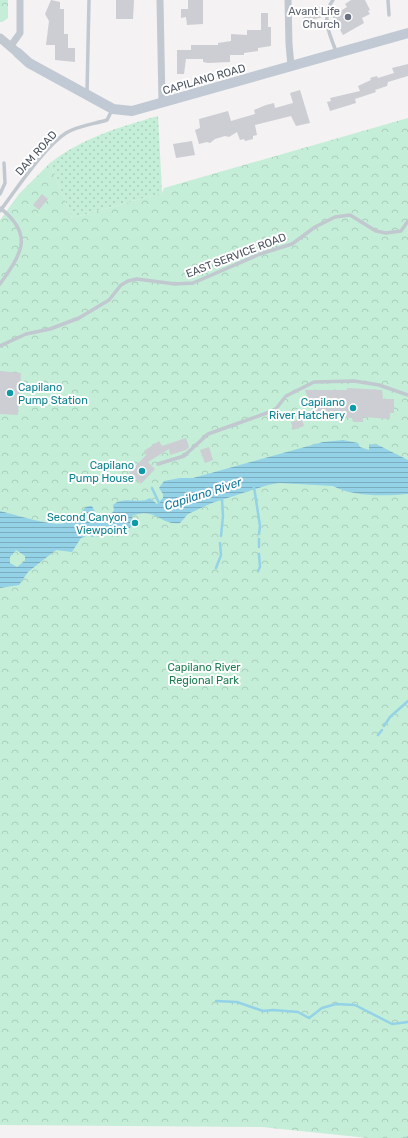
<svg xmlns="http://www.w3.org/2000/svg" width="408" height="1138" font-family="Rubik,sans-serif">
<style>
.grass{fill:url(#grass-dots)}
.park{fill:url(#park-crowns)}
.water{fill:url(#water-rules);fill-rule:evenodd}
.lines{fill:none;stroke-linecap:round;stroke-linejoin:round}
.stream{stroke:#94d2e8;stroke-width:2.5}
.building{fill:#ccced4}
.service{stroke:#c1c8d0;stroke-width:3.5}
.minor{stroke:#c1c8d0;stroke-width:7}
.tertiary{stroke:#c1c8d0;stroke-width:9}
.secondary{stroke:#c1c9d4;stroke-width:10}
.worship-dot{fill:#6b7280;stroke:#fff;stroke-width:1.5}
.culture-dot{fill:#0f9aa8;stroke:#fff;stroke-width:1.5}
.labels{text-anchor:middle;stroke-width:4;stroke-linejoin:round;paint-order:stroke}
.worship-label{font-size:11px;fill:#5b616d;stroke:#fff;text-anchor:end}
.street-label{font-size:11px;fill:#4b545f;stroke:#fff}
.culture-label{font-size:11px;fill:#0d838f;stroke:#fff;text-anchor:end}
.park-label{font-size:11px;fill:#1d7e53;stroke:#fff}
.water-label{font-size:12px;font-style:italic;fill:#157ba0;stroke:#fff}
</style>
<defs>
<pattern id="grass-dots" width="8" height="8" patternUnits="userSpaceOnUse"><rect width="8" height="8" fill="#c4eed7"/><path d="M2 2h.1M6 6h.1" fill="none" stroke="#aacebb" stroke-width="1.8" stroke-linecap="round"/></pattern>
<pattern id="park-crowns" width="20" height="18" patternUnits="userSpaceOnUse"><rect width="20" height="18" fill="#c4eed7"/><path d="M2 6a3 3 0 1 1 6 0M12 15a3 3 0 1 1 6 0" fill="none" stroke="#aacebb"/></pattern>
<pattern id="water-rules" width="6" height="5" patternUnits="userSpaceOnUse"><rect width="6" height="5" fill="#94d2e8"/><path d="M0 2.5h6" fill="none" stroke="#7badbf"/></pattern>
</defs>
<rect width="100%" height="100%" fill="#f4f2f2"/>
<path class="grass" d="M158,116L162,193L72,218L50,163C82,138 120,127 158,116Z"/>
<path class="park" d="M0,0H8V18L2,22H0Z
M408,118V1138H368L262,1127L0,1125V220L19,194L50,163L72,218L162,193L164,188Z"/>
<path class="water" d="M343,440L358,443L360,447L369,450V444L378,445L408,460V494C385,496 353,497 333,486L279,483L268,485L212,503L188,514L180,523C161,526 155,506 132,516V526L126,531L115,528H101L98,535L92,537L89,535L81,538L72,552L56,550L28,572L19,585L0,588V511C12,514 54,527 65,523C69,521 76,519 79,516C84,510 83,506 92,506C96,515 100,518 110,516L114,510L113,505C124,495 139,505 150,498L157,504L163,498V494L159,488L164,481L180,478H193L323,442ZM16,550L25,556V561L17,567L10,563V557Z"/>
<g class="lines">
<path class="stream" d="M254,487L260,526L259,534
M152,488L160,505
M221,536L223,516L222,499
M259,547V539
M216,568L221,555L220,543
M258,571L260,567L259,554
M384,726L390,717L408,701
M378,735L382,730
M216,1001L237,1002L263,1011L273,1010L298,1012L309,1018L322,1008L336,1004L355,1005L392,1024L408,1022
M408,1138V1137"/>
</g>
<path class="building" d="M51,0L60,2V9H64V34H68V48H75V62L55,60V45H46L49,21L45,14Z
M116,0H134L133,19H116Z
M188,0H203V24L187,25L186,17L181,18V9H188Z
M351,0H365L370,10L368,11L370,14L362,18L364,23L343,35L332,16L347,7L345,4Z
M315,7H323V17L311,20V27H303L304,10H315Z
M261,13H268V27H271V46L258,48V51L244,53V55H230V62L208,63L203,62V59H186L184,74H177V50H191V45H218V43L231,41V34L247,35V30H261Z
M408,64V76L388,82L387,86L375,90L376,92L355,99L356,103L330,111L327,102L331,101L330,98L360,91L358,86L371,80L370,78L377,76L378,78L394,73L392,68Z
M300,90L310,123L296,126L291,116L255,125L257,135L253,136V139L245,141L244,139L240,140L237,132L229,137L225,136L215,139L210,143L207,142L199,144L195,130L200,128L199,119L228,111L231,121L255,114L254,110L266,105L274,103L275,108L293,103L290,93Z
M192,141L195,155L176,158L173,144Z
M42,194L48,199L39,210L33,205Z
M0,371L21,373L18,415L0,414Z
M347,388L382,390L383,399H394V413H390V419L363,417V422H353L352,418L314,416L305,390H347Z
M302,419L304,426L293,430L291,422Z
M186,438L189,447L186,450L170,455L169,449L148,462L155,469L141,484L129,473L146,455L144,451L159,441L162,446Z
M209,447L213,460L205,463L200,450Z"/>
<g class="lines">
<path class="service" d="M333,0C321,16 329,34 336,51
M388,0L389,15
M87,93L89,0
M0,194L5,183L4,163
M0,208C35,235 21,254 0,284
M0,211C16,190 44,147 66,133C77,126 94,124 107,120L112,110
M0,346L26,334L50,329L79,318L109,300L121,285L128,281L137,279L175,284L193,283L260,254L292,244L315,227L335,217L350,215L376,231L386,233L401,231L408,221
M158,464L184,456L208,434L275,410L286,396L314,382L354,381L379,385L408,395"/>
<path class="minor" d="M160,0L162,103
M288,0L289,44L291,66
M10,47L20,33V0"/>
<path class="tertiary" d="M0,38L18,53"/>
<path class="secondary" d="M18,53L29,63L113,109L132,111L408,33"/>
</g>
<circle class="worship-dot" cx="348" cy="17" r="4"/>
<g class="culture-dot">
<circle cx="10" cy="393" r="4"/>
<circle cx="353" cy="408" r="4"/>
<circle cx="142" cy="471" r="4"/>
<circle cx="135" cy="523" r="4"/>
</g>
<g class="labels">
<g class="worship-label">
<text x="340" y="15">Avant Life<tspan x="340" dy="13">Church</tspan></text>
</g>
<g class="street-label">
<text transform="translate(204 79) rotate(-16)" y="4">CAPILANO ROAD</text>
<text transform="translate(36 153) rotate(-48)" y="4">DAM ROAD</text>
<text transform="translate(236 255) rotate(-21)" y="4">EAST SERVICE ROAD</text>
</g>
<g class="culture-label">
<text x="18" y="391" text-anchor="start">Capilano<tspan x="18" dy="13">Pump Station</tspan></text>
<text x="345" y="406">Capilano<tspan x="345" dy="13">River Hatchery</tspan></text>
<text x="134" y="469">Capilano<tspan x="134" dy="13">Pump House</tspan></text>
<text x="127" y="521">Second Canyon<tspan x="127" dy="13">Viewpoint</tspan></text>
</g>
<g class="park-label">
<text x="204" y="671">Capilano River<tspan x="204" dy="13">Regional Park</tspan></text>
</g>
<g class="water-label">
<text transform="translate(203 494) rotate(-18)" y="4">Capilano River</text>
</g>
</g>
</svg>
